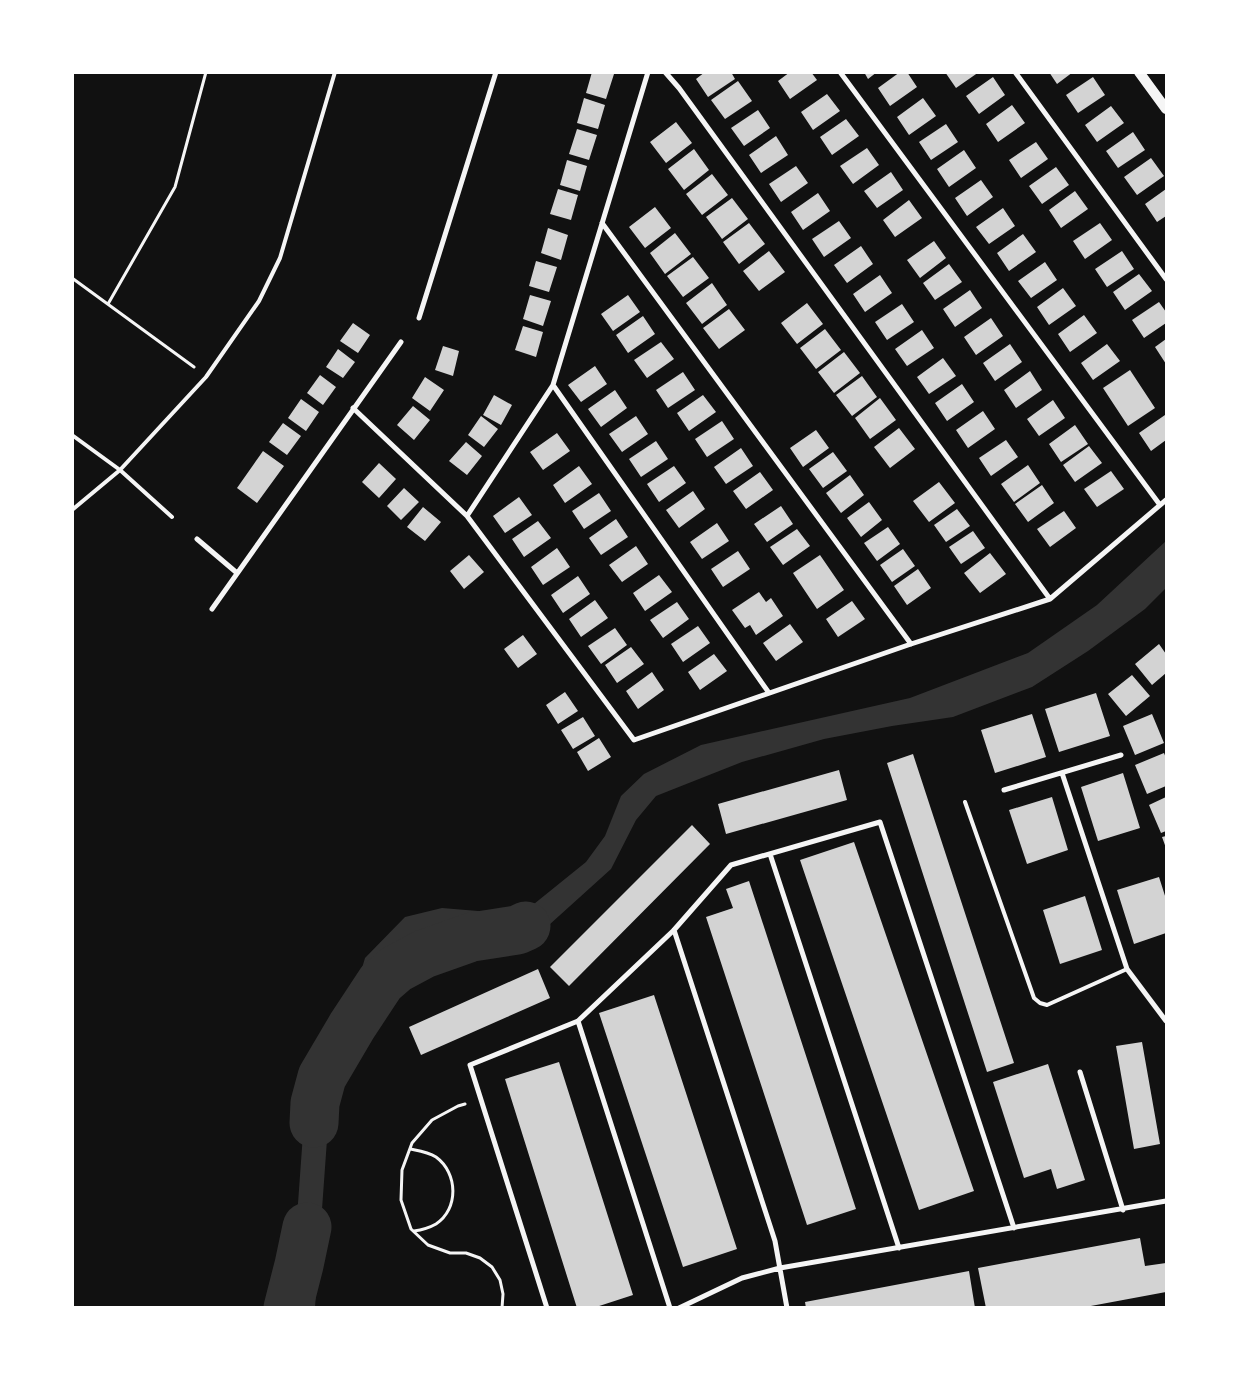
<svg xmlns="http://www.w3.org/2000/svg" width="1239" height="1380" font-family="'Archivo Narrow',sans-serif">
<style>
.water{fill:#333}
.lines{fill:none;stroke-linecap:round;stroke-linejoin:round}
.river{stroke:#333;stroke-width:49}
.building{fill:#d3d3d3}
.path{stroke:#f5f5f5;stroke-width:3}
.service{stroke:#f5f5f5;stroke-width:4}
.minor{stroke:#f5f5f5;stroke-width:5}
.secondary{stroke:#f5f5f5;stroke-width:10}
</style>
<rect width="100%" height="100%" fill="#111"/>
<path class="water" d="M1166,541V588L1145,609L1088,651L1032,687L953,717L892,726L824,739L742,762L656,796L636,820L611,869L549,925L526,941L494,946L458,941L421,948L393,969L356,1025L333,1056L315,1307H292V1287L305,1106L313,1057L353,999L365,958L405,917L442,908L478,911L504,916L529,908L586,862L605,836L621,796L644,774L701,745L910,698L1028,653L1097,605Z"/>
<g class="lines">
<path class="river" d="M314,1123L315,1103L322,1077L352,1026L381,982L396,969L424,954L472,937L517,930L526,926
M288,1308L299,1265L307,1227"/>
</g>
<path class="building" d="M592,72L614,74L606,99L586,93Z
M705,72H731L735,79L708,97L696,79Z
M790,72H811L817,80L790,99L778,81Z
M864,72H877L868,79Z
M900,72H907L917,87L890,106L878,88Z
M945,72H979L956,88Z
M1049,72H1073L1057,84Z
M993,77L1005,95L979,114L966,96Z
M1093,77L1105,95L1078,113L1066,95Z
M738,81L752,101L725,119L711,100Z
M827,94L840,111L813,130L801,112Z
M584,98L605,105L598,129L577,123Z
M923,98L936,116L909,135L897,117Z
M1012,105L1025,123L998,142L986,124Z
M1111,106L1124,123L1097,142L1085,125Z
M758,110L770,128L744,146L731,128Z
M846,119L859,136L832,155L820,137Z
M676,122L692,143L666,163L650,142Z
M946,124L958,142L931,160L919,142Z
M577,129L597,135L589,160L569,154Z
M1133,132L1145,150L1118,168L1106,151Z
M776,136L788,155L761,173L749,155Z
M1036,142L1048,159L1021,178L1009,160Z
M867,148L879,165L853,184L840,166Z
M694,149L709,170L684,190L668,169Z
M964,150L976,168L949,187L937,169Z
M1151,158L1164,176L1137,195L1124,177Z
M567,160L587,166L580,191L560,185Z
M796,166L808,183L781,202L769,184Z
M1056,167L1069,185L1042,204L1029,186Z
M891,172L903,190L877,208L864,191Z
M712,174L728,195L702,215L686,194Z
M981,180L993,197L967,216L955,198Z
M558,189L578,195L571,220L550,214Z
M1166,189V216L1157,222L1145,204Z
M1075,191L1088,209L1061,228L1049,210Z
M818,193L830,211L803,230L791,212Z
M732,198L748,219L722,239L706,217Z
M909,200L922,218L895,237L883,220Z
M655,207L671,228L645,248L629,227Z
M1003,208L1015,226L989,244L976,227Z
M839,221L851,238L824,257L812,239Z
M749,223L765,244L739,264L723,242Z
M1100,223L1112,240L1085,259L1073,241Z
M548,228L568,235L561,260L541,253Z
M675,233L691,254L665,274L650,253Z
M1023,234L1036,252L1009,271L997,253Z
M934,241L946,258L920,278L907,260Z
M861,246L873,264L847,283L834,265Z
M769,251L785,272L759,291L743,271Z
M1122,251L1134,269L1107,287L1095,269Z
M693,257L709,278L683,297L667,276Z
M536,261L557,267L549,292L529,286Z
M1045,262L1057,280L1031,298L1018,281Z
M949,264L962,282L935,300L923,283Z
M1139,274L1152,291L1125,310L1113,292Z
M880,275L892,293L865,312L853,294Z
M712,283L727,305L702,324L686,303Z
M1063,288L1076,306L1049,325L1037,307Z
M970,290L982,308L955,327L943,309Z
M530,295L551,301L543,326L523,319Z
M628,295L640,312L613,331L601,314Z
M1159,302L1166,312V323L1144,338L1132,320Z
M807,303L823,324L797,344L781,323Z
M902,304L914,322L887,340L875,322Z
M729,309L745,330L719,349L703,328Z
M1084,315L1097,333L1070,352L1058,334Z
M643,316L655,334L628,353L616,335Z
M991,318L1003,336L976,355L964,337Z
M353,323L370,335L358,353L340,341Z
M523,326L543,332L536,357L515,350Z
M825,329L841,350L816,369L800,348Z
M922,330L934,348L907,366L895,349Z
M1166,339V364L1155,347Z
M661,342L674,359L647,378L634,360Z
M1010,344L1022,362L995,381L983,363Z
M1107,344L1120,361L1093,380L1081,363Z
M443,346L459,351L453,376L435,370Z
M338,349L355,362L343,378L326,367Z
M844,352L860,373L834,393L818,372Z
M943,358L956,376L929,394L917,377Z
M595,366L607,384L581,402L568,385Z
M1130,370L1155,408L1128,426L1103,388Z
M1030,371L1042,390L1016,408L1004,390Z
M683,372L695,390L668,408L656,390Z
M320,375L336,387L323,405L307,393Z
M862,376L877,397L852,416L836,395Z
M425,377L444,390L430,411L412,398Z
M962,384L974,402L947,421L935,403Z
M615,390L627,408L601,427L588,409Z
M494,395L512,405L501,425L483,415Z
M703,395L716,412L689,431L677,413Z
M880,398L896,420L870,439L855,418Z
M301,399L319,412L306,431L288,418Z
M1053,400L1065,418L1039,436L1027,419Z
M413,406L430,420L414,440L397,425Z
M983,411L995,429L968,448L956,430Z
M1165,415L1166,417V440L1151,451L1139,433Z
M481,416L498,429L484,447L468,435Z
M636,416L648,434L622,452L609,434Z
M722,421L734,439L707,457L695,439Z
M283,423L301,436L287,455L269,442Z
M1075,425L1088,444L1061,462L1049,444Z
M899,428L915,449L890,468L874,447Z
M816,430L829,448L803,467L790,448Z
M557,433L570,451L543,470L530,452Z
M1006,440L1018,457L991,476L979,458Z
M656,441L668,459L641,477L629,459Z
M466,442L482,456L467,475L449,461Z
M1089,446L1102,463L1075,482L1063,465Z
M741,448L753,466L726,484L714,467Z
M263,451L284,466L257,503L237,488Z
M833,452L847,471L823,488L809,469Z
M379,463L396,479L379,498L362,482Z
M1028,465L1040,483L1014,502L1001,484Z
M579,466L592,484L565,503L553,485Z
M674,466L686,483L659,502L647,484Z
M1111,471L1124,489L1097,507L1084,489Z
M760,472L773,490L746,509L733,491Z
M850,475L864,495L841,513L826,493Z
M939,482L955,503L929,522L913,501Z
M1042,485L1054,503L1028,522L1015,504Z
M404,488L419,502L401,520L387,506Z
M693,491L705,509L679,528L666,510Z
M599,493L611,511L584,529L572,511Z
M519,497L532,515L505,533L493,516Z
M869,502L882,520L861,537L847,518Z
M781,506L793,524L767,542L754,524Z
M423,507L441,522L425,541L407,527Z
M957,509L970,526L946,542L934,525Z
M1064,511L1076,528L1050,547L1037,529Z
M616,519L628,537L601,555L589,538Z
M538,521L551,538L524,557L512,539Z
M717,523L729,541L702,559L690,542Z
M888,527L900,544L877,561L864,543Z
M797,529L810,546L783,565L770,547Z
M973,531L985,548L961,564L949,547Z
M636,546L648,564L622,582L609,565Z
M557,548L570,567L543,585L531,567Z
M903,549L915,566L892,582L880,565Z
M738,551L750,569L723,587L711,569Z
M990,553L1006,574L980,593L964,573Z
M469,555L484,572L464,589L450,571Z
M820,555L844,590L817,609L793,573Z
M918,569L931,588L907,605L894,586Z
M659,575L672,592L645,611L633,593Z
M578,576L590,594L563,613L551,595Z
M759,592L766,602L771,598L783,616L756,635L750,625L745,628L732,610Z
M595,600L608,618L581,637L569,619Z
M852,601L865,619L838,637L826,619Z
M677,602L689,619L663,638L650,620Z
M790,624L803,642L776,661L763,643Z
M698,626L710,643L683,662L671,644Z
M615,628L627,645L601,664L588,646Z
M523,635L537,654L518,668L504,649Z
M1159,644L1166,654V673L1152,685L1135,664Z
M631,647L644,664L617,683L605,665Z
M714,654L727,671L700,690L688,672Z
M652,672L664,690L638,709L626,691Z
M1132,675L1150,696L1126,716L1108,694Z
M565,692L578,711L558,724L546,705Z
M1096,693L1110,736L1059,752L1045,709Z
M1032,714L1046,757L995,773L981,730Z
M1152,714L1164,743L1135,755L1123,726Z
M583,717L595,736L573,749L561,730Z
M599,738L611,757L588,771L577,752Z
M1164,753L1166,758V786L1147,794L1135,765Z
M913,754L1014,1063L987,1072L887,763Z
M839,770L847,800L726,834L718,804Z
M1123,773L1140,828L1098,841L1081,787Z
M1052,797L1068,850L1027,864L1009,810Z
M1166,797V831L1161,833L1149,805Z
M692,825L710,844L569,986L550,967Z
M1166,836V848L1162,837Z
M854,842L974,1191L919,1210L800,860Z
M1159,877L1166,899V933L1134,944L1117,890Z
M749,881L856,1209L807,1225L706,917L733,908L726,889Z
M1085,896L1102,950L1060,964L1043,910Z
M538,969L550,998L421,1055L409,1027Z
M654,995L737,1249L683,1267L599,1013Z
M1142,1042L1160,1144L1134,1149L1116,1046Z
M559,1062L633,1295L593,1308H577L505,1079Z
M1048,1064L1085,1180L1057,1189L1051,1169L1024,1178L993,1082Z
M1140,1238L1145,1266L1166,1263V1292L1080,1308H986L978,1268Z
M969,1271L975,1308H806L805,1302Z"/>
<g class="lines">
<path class="path" d="M72,278L194,367
M108,304L175,187L206,72
M465,1104L458,1106L432,1120L412,1143L402,1170L401,1200L411,1229L428,1245L450,1253H466L480,1258L492,1267L500,1280L503,1294L502,1308
M410,1149C420,1151 428,1152 436,1157C458,1173 459,1209 436,1224C429,1228 422,1230 414,1231"/>
<path class="service" d="M72,435L120,470L172,517
M72,510L120,470L206,377L259,301L280,258L335,72
M965,802L1034,998L1040,1003L1047,1005L1127,969"/>
<path class="minor" d="M665,72L679,88L1050,599
M840,72L1160,505
M1015,72L1166,279
M602,223L911,644
M419,318L496,72
M553,385L769,693
M353,408L467,516L634,740L911,644L1050,599L1166,500
M467,516L553,385L648,72
M197,539L237,573
M212,609L401,342
M1062,773L1127,969L1166,1021
M1004,790L1121,755
M770,854L899,1248
M674,930L775,1241L787,1308
M578,1021L670,1308
M1080,1072L1123,1210
M547,1308L470,1065L578,1021L674,930L731,865L880,822L1014,1228
M679,1308L742,1278L780,1268L1166,1201"/>
<path class="secondary" d="M1139,72L1166,109"/>
</g>
<rect width="1239" height="1380" fill="none" stroke="#ffffff" stroke-width="148"/>
</svg>
